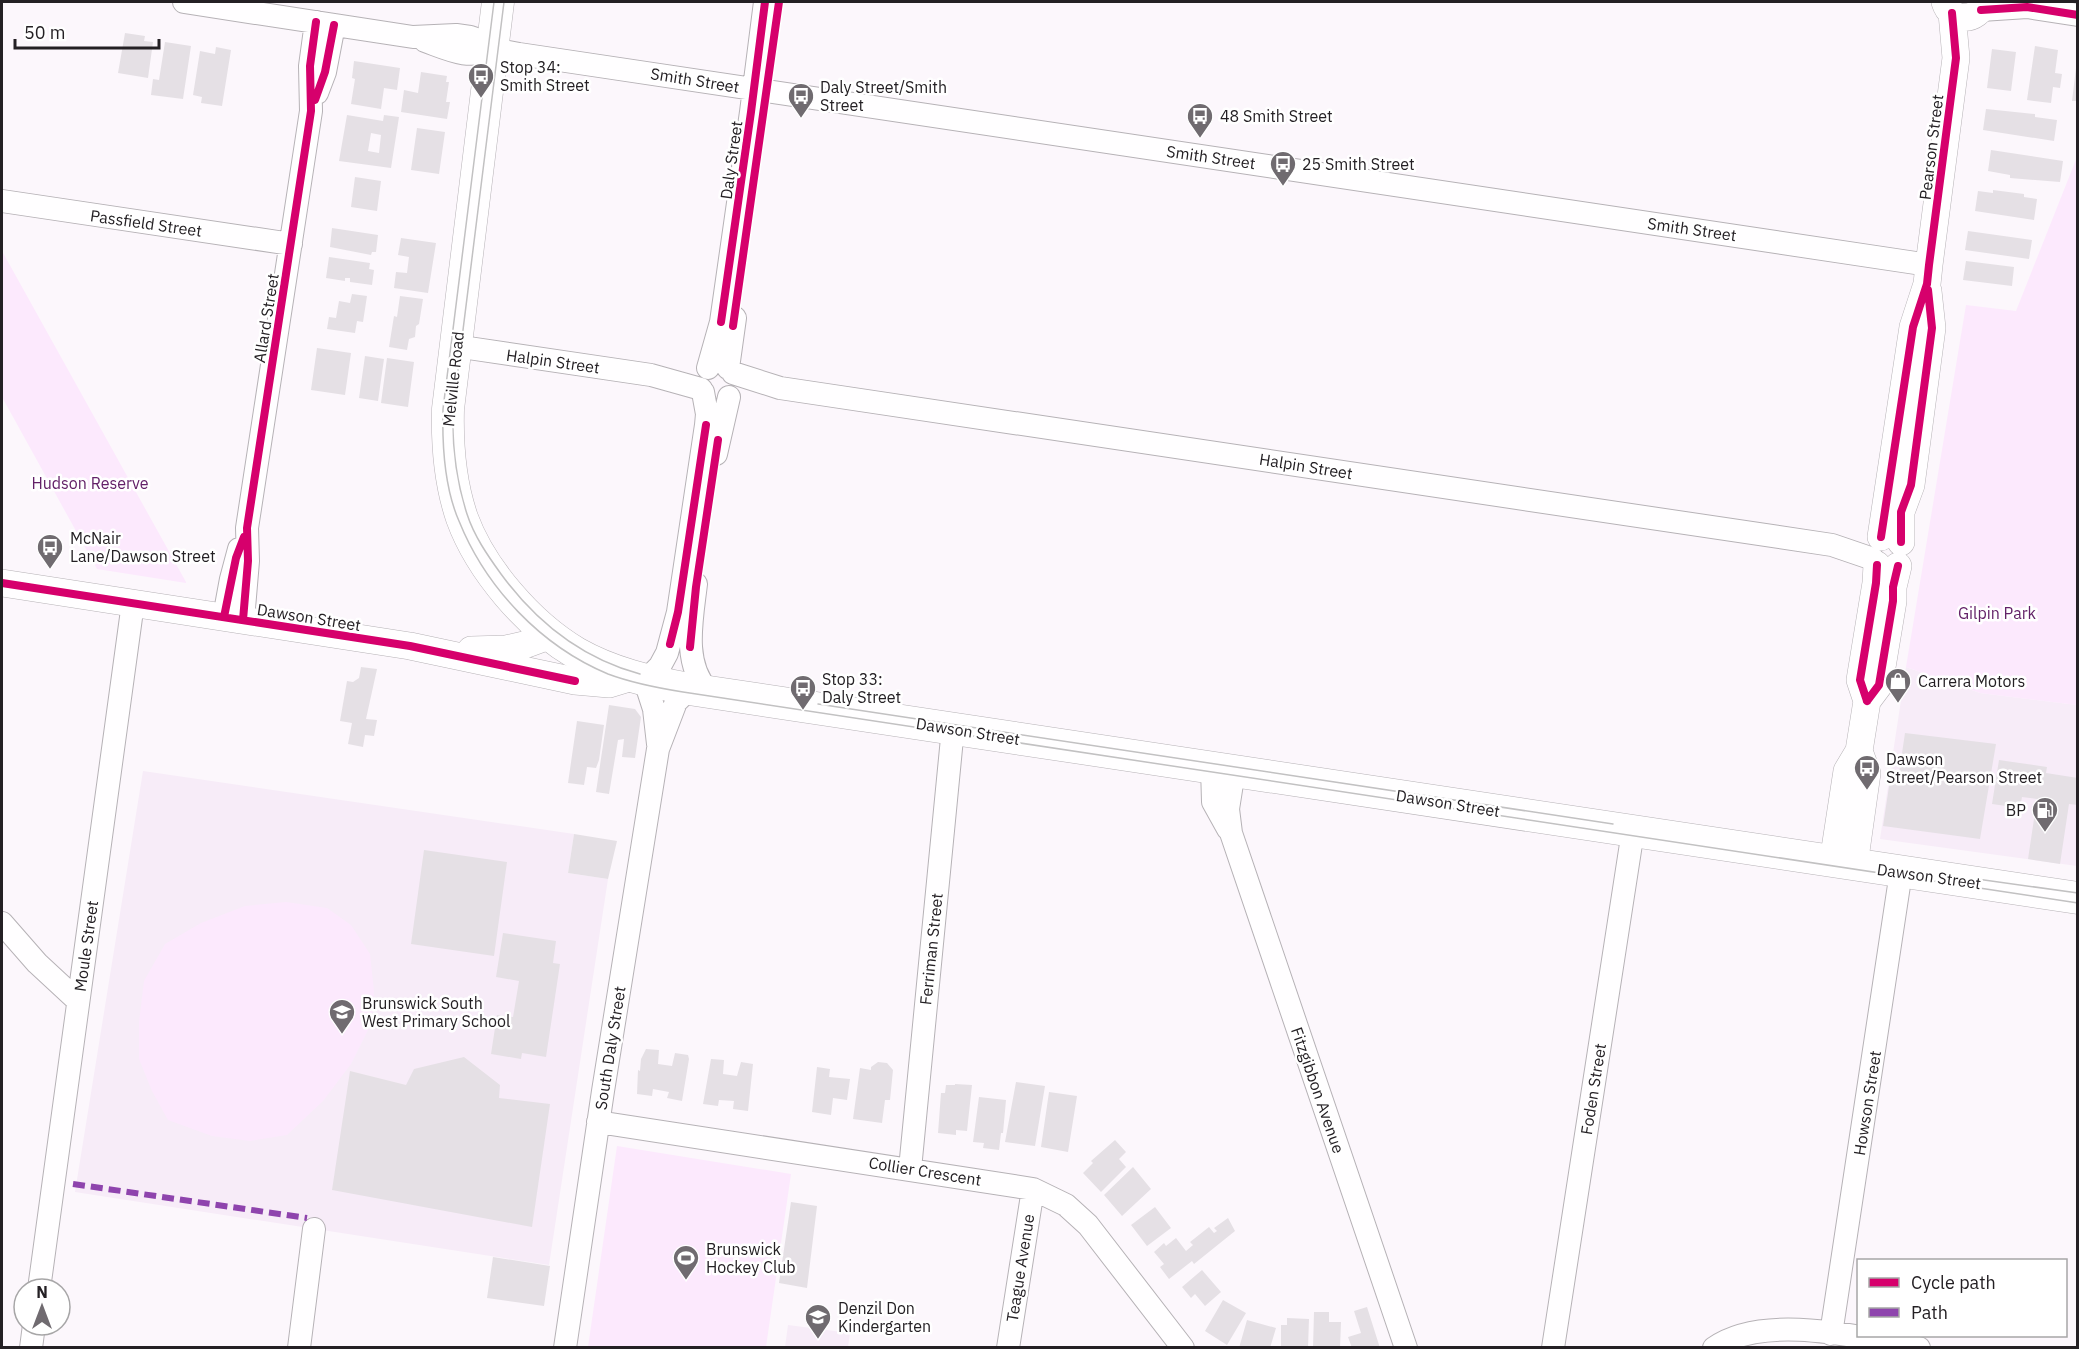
<svg xmlns="http://www.w3.org/2000/svg" width="2079" height="1349" font-family="'IBM Plex Sans',sans-serif">
<style>
.built{fill:#f7ecf8}
.green{fill:#fce9fd}
.building{fill:#e5e0e5;fill-rule:evenodd}
.lines{fill:none;stroke-linecap:round;stroke-linejoin:round}
.minor-casing{stroke:#b6b2b6;stroke-width:24}
.tertiary-casing{stroke:#b6b2b6;stroke-width:28}
.secondary-casing{stroke:#b6b2b6;stroke-width:33}
.minor{stroke:#fffeff;stroke-width:22}
.tertiary{stroke:#fffeff;stroke-width:27}
.secondary{stroke:#fffeff;stroke-width:32}
.tram{stroke:#c2c1c2;stroke-width:1.5}
.quiet{stroke:#8e44ad;stroke-width:6;stroke-dasharray:12 6;stroke-linecap:butt}
.cycleway-casing{stroke:#fff;stroke-width:11}
.cycleway{stroke:#d6006c;stroke-width:8}
.labels{text-anchor:middle;stroke-width:5;stroke-linejoin:round;paint-order:stroke}
.poi-label{font-size:16px;fill:#242024;stroke:#fff;text-anchor:start}
.street-label{font-size:16px;fill:#242024;stroke:#fff}
.park-label{font-size:16px;fill:#632168;stroke:#fff}
</style>
<rect width="100%" height="100%" fill="#fcf7fc"/>
<path class="built" d="M1906,667L1980,693L2077,705V866L1880,839Z
M143,771L574,834L568,873L608,879L549,1265L75,1192Z
M788,1325L850,1333L848,1347H785Z"/>
<path class="green" d="M2077,157V705L1980,693L1906,667L1966,305L2016,311Z
M2,251L186,582V583L97,569L2,397Z
M286,902L327,908L351,925L370,954L374,991L371,1024L351,1064L323,1101L287,1135L250,1141L212,1136L168,1120L152,1091L139,1059V1022L144,981L165,944L201,923L245,906Z
M617,1146L791,1174L766,1347H588Z"/>
<path class="building" d="M125,33L145,36L144,41L153,42L148,78L118,73Z
M165,42L191,46L183,99L151,95L153,79L159,80Z
M2035,46L2058,50L2055,73L2062,74L2060,88L2053,87L2051,103L2027,100Z
M216,47L231,50L222,106L201,103L202,97L193,95L200,51L215,54Z
M1992,49L2016,52L2011,91L1987,88Z
M354,61L400,68L397,90L384,88L381,109L351,104L355,79L352,78Z
M2076,68H2078V101H2072Z
M421,72L447,76L446,82H449L446,102H450L447,119L401,112L404,90L418,93Z
M1986,109L2035,114V117L2057,120L2054,141L1983,130Z
M347,115L383,121L384,115L399,117L391,168L339,161ZM371,133L381,135L379,153L368,151Z
M417,128L445,132L439,174L411,170Z
M1991,150L2063,161L2060,182L2010,178V175L1988,171Z
M355,177L381,181L377,211L351,207Z
M1993,190L2024,194V197L2037,199L2034,220L1975,211L1978,191L1993,193Z
M332,228L378,235L376,252H372L371,255L330,247Z
M1968,231L2032,240L2029,259L1965,250Z
M401,238L436,243L428,293L394,288L396,272L407,273L409,257L398,255Z
M329,257L370,263L369,269L374,270L372,285L350,282V278H345V281L326,278Z
M1966,261L2014,267L2012,286L1963,280Z
M352,294L367,296L363,322L357,321L355,333L327,329L329,317L336,318L339,301L350,303Z
M400,296L423,299L419,324L416,326L415,337L409,339L407,350L389,347L394,316L397,317Z
M317,348L351,353L345,395L311,390Z
M365,356L384,359L378,401L359,398Z
M387,358L414,362L408,407L381,403Z
M361,667L377,669L366,719L377,720L374,736L365,735L363,747L348,744L352,723L340,721L347,681L353,682L359,678Z
M609,705L635,709L641,717L635,758L622,757L624,739L618,740L609,794L596,792Z
M577,721L604,725L599,760L596,768L587,767L584,785L568,783Z
M1905,733L1996,744L1980,839L1883,826L1890,780H1898Z
M1999,760L2047,767L2046,773L2078,778V805L2069,804L2060,864L2028,859L2037,799L2022,797L2020,808L1992,804Z
M574,834L617,841L608,879L568,873Z
M424,850L507,862L494,956L411,944Z
M503,933L556,941L553,963L560,964L546,1057L522,1053L521,1059L491,1054L497,1015L513,1017L519,981L496,977Z
M646,1049L659,1050L658,1064L672,1066L675,1053L688,1055L689,1059L682,1101L667,1098L669,1092L653,1089L652,1096L637,1094L638,1070L640,1071L641,1059Z
M464,1057L500,1085L499,1098L550,1104L532,1227L332,1190L350,1071L406,1085L414,1069Z
M711,1059L724,1060L723,1074L737,1076L741,1062L753,1064L748,1111L733,1109L734,1101L719,1100L718,1106L703,1104Z
M878,1062L887,1063L893,1070L890,1100H885L882,1123L853,1119L860,1068L871,1070V1067Z
M817,1067L830,1069L829,1077L850,1079L847,1100L833,1098L831,1115L812,1112Z
M1016,1082L1045,1086L1035,1146L1005,1142Z
M955,1084L972,1085L967,1131L956,1130V1135L938,1133L941,1093H945L946,1085H955Z
M1049,1092L1077,1096L1068,1152L1041,1147Z
M979,1097L1006,1100L1003,1133H1001L999,1150L983,1148L984,1143L973,1142Z
M1115,1140L1126,1152L1119,1159L1126,1167L1101,1192L1083,1173L1093,1163L1091,1161Z
M1133,1167L1151,1189L1122,1216L1104,1195Z
M791,1202L817,1206L807,1288L779,1283Z
M1155,1207L1171,1228L1147,1246L1131,1225Z
M1228,1218L1235,1231L1194,1264L1192,1261L1169,1279L1160,1267L1164,1264L1154,1252L1164,1243L1166,1246L1176,1238L1186,1251L1193,1245L1190,1242L1209,1227L1214,1233L1217,1231L1214,1228Z
M493,1257L550,1266L544,1306L487,1298Z
M1202,1270L1221,1292L1205,1306L1195,1294L1191,1298L1182,1287Z
M1223,1300L1246,1313L1227,1345L1205,1331Z
M1367,1307L1380,1348H1352L1348,1337L1361,1333L1354,1311Z
M1314,1312H1329V1322H1341L1340,1348H1313Z
M1287,1318L1309,1319L1308,1348H1281V1325H1287Z
M1247,1320L1276,1328L1270,1348H1239Z"/>
<g class="lines">
<g class="minor-casing">
<path id="minor" d="M184,2L413,37L456,35L470,37L488,43L493,49L519,54L1929,265
M1981,10L2027,7L2078,15
M425,41C450,50 468,60 493,49
M317,93L325,72L334,25
M2,201L291,244
M455,346L651,375L701,389
M708,368L721,322L751,112L765,2
M728,368L735,318
M733,373L780,388L1832,545L1873,559
M716,454L729,397
M696,584C692,619 682,663 708,691
M224,617L231,579L239,549
M243,620L248,561L247,528L311,111L310,66L316,22
M658,744L654,709L645,681L660,666L667,653L678,612L706,425L707,414L703,392
M1212,767L1213,802L1228,829
M1234,771L1228,809L1231,833L1406,1348
M2,923L37,963L78,1001
M598,1122L1033,1189L1066,1205L1088,1225L1183,1348
M910,1169L953,728
M39,1289L133,603
M1831,1334L1901,872
M31,1348L34,1325
M299,1348L314,1229
M565,1348L603,1091L658,749L676,702L689,689
M1008,1348L1033,1189
M1553,1348L1633,831
M1714,1348C1765,1312 1862,1338 1919,1348"/>
</g>
<g class="tertiary-casing">
<path id="tertiary" d="M1945,2C1951,23 1978,22 1984,2
M1881,537L1913,327L1927,284L1929,265L1956,58L1952,13
M1901,542V512L1911,485L1932,328L1928,291
M2,583L410,646L575,681L609,684L632,677
M471,650L506,649L524,645L551,635
M1867,701L1860,680L1876,583L1877,565
M1833,862L1847,771L1859,751L1867,701L1879,685L1893,601V587L1898,566
M1854,865L1867,773L1859,751"/>
</g>
<g class="secondary-casing">
<path id="secondary" d="M498,2L448,409C447,446 450,483 462,518C481,570 529,625 576,653C611,673 650,682 689,689L2078,898"/>
</g>
<use href="#minor" class="minor"/>
<use href="#tertiary" class="tertiary"/>
<use href="#secondary" class="secondary"/>
<path class="tram" d="M494,2L443,409C442,446 444,487 459,521C486,588 541,646 608,674C632,683 658,688 683,692L2078,903
M504,2L453,410C452,445 456,480 467,514C474,536 488,556 501,574C537,623 581,658 640,674
M818,704L1613,824
M1977,879L2078,893"/>
<path class="quiet" d="M73,1184L307,1218"/>
<g class="cycleway-casing">
<path id="cycleway" d="M1981,10L2027,7L2078,15
M315,100L325,72L334,25
M721,322L751,112L765,2
M733,326L779,2
M1881,537L1913,327L1927,284L1929,265L1956,58L1952,13
M1901,542V512L1911,485L1932,328L1928,290
M2,583L410,646L575,681
M224,617L236,558L244,537
M243,620L248,561L247,528L311,111L310,66L316,22
M670,644L678,612L706,425
M690,647L696,587L718,440
M1867,701L1879,685L1893,601V587L1898,566
M1867,701L1860,680L1876,583L1877,565"/>
</g>
<use href="#cycleway" class="cycleway"/>
</g>
<defs>
<g id="bus-pin" transform="scale(1.35)"><path d="M0 17L-7.5 6A9.5 9.5 0 1 1 7.5 6Z" fill="#706b70" stroke="#fff"/><path d="M-5-6H5V4H4V6H2V4H-2V6H-4V4H-5ZM-3.5-4V0h7V-4ZM-3.5 1.2v1.5H-2V1.2ZM2 1.2v1.5H3.5V1.2Z" fill="#fff"/></g>
<g id="shop-pin" transform="scale(1.35)"><path d="M0 17L-7.5 6A9.5 9.5 0 1 1 7.5 6Z" fill="#706b70" stroke="#fff"/><path d="M-5-2.5h2.3a2.7 3.5 0 0 1 5.4 0H5L5.5 6h-11ZM-1.5-2.5h3a1.5 2.3 0 0 0-3 0Z" fill="#fff"/></g>
<g id="fuel-pin" transform="scale(1.35)"><path d="M0 17L-7.5 6A9.5 9.5 0 1 1 7.5 6Z" fill="#706b70" stroke="#fff"/><path d="M-5.5-6h7V0h2V4h1.3V-2.5L3-4.5l.8-.8L6-3V5H2.5V1h-1V6h-7ZM-4.2-4.7v3.2H.2V-4.7Z" fill="#fff"/></g>
<g id="school-pin" transform="scale(1.35)"><path d="M0 17L-7.5 6A9.5 9.5 0 1 1 7.5 6Z" fill="#706b70" stroke="#fff"/><path d="M0-5L7-2L0 1L-7-2ZM-4 1L0 2.5L4 1V4Q0 6-4 4Z" fill="#fff"/></g>
<g id="stadium-pin" transform="scale(1.35)"><path d="M0 17L-7.5 6A9.5 9.5 0 1 1 7.5 6Z" fill="#706b70" stroke="#fff"/><path d="M0-5a6.5 5 0 1 0 0 10a6.5 5 0 1 0 0-10ZM-3.5-1.8h7v3.6h-7Z" fill="#fff"/></g>
</defs>
<g fill-rule="evenodd">
<use href="#bus-pin" x="481" y="76"/>
<use href="#bus-pin" x="801" y="96"/>
<use href="#bus-pin" x="1200" y="116"/>
<use href="#bus-pin" x="1283" y="164"/>
<use href="#bus-pin" x="50" y="547"/>
<use href="#shop-pin" x="1898" y="681"/>
<use href="#bus-pin" x="803" y="688"/>
<use href="#bus-pin" x="1867" y="768"/>
<use href="#fuel-pin" x="2045" y="810"/>
<use href="#school-pin" x="342" y="1012"/>
<use href="#stadium-pin" x="686" y="1258"/>
<use href="#school-pin" x="818" y="1317"/>
</g>
<g class="labels">
<g class="poi-label">
<text x="500" y="73">Stop 34:<tspan x="500" dy="18">Smith Street</tspan></text>
<text x="820" y="93">Daly Street/Smith<tspan x="820" dy="18">Street</tspan></text>
<text x="1220" y="122">48 Smith Street</text>
<text x="1302" y="170">25 Smith Street</text>
<text x="70" y="544">McNair<tspan x="70" dy="18">Lane/Dawson Street</tspan></text>
<text x="822" y="685">Stop 33:<tspan x="822" dy="18">Daly Street</tspan></text>
<text x="1918" y="687">Carrera Motors</text>
<text x="1886" y="765">Dawson<tspan x="1886" dy="18">Street/Pearson Street</tspan></text>
<text x="2026" y="816" text-anchor="end">BP</text>
<text x="362" y="1009">Brunswick South<tspan x="362" dy="18">West Primary School</tspan></text>
<text x="706" y="1255">Brunswick<tspan x="706" dy="18">Hockey Club</tspan></text>
<text x="838" y="1314">Denzil Don<tspan x="838" dy="18">Kindergarten</tspan></text>
</g>
<g class="street-label">
<text transform="translate(695 80) rotate(9)" y="6">Smith Street</text>
<text transform="translate(1931 147) rotate(-83)" y="6">Pearson Street</text>
<text transform="translate(1211 157) rotate(8)" y="6">Smith Street</text>
<text transform="translate(731 160) rotate(-82)" y="6">Daly Street</text>
<text transform="translate(146 223) rotate(8)" y="6">Passfield Street</text>
<text transform="translate(1692 229) rotate(8)" y="6">Smith Street</text>
<text transform="translate(266 318) rotate(-81)" y="6">Allard Street</text>
<text transform="translate(553 361) rotate(8)" y="6">Halpin Street</text>
<text transform="translate(453 379) rotate(-84)" y="6">Melville Road</text>
<text transform="translate(1306 466) rotate(9)" y="6">Halpin Street</text>
<text transform="translate(309 617) rotate(9)" y="6">Dawson Street</text>
<text transform="translate(968 731) rotate(9)" y="6">Dawson Street</text>
<text transform="translate(1448 803) rotate(9)" y="6">Dawson Street</text>
<text transform="translate(1929 876) rotate(8)" y="6">Dawson Street</text>
<text transform="translate(86 946) rotate(-82)" y="6">Moule Street</text>
<text transform="translate(931 949) rotate(-84)" y="6">Ferriman Street</text>
<text transform="translate(610 1048) rotate(-81)" y="6">South Daly Street</text>
<text transform="translate(1593 1089) rotate(-81)" y="6">Foden Street</text>
<text transform="translate(1318 1090) rotate(71)" y="6">Fitzgibbon Avenue</text>
<text transform="translate(1867 1103) rotate(-81)" y="6">Howson Street</text>
<text transform="translate(925 1171) rotate(9)" y="6">Collier Crescent</text>
<text transform="translate(1020 1268) rotate(-81)" y="6">Teague Avenue</text>
</g>
<g class="park-label">
<text x="90" y="489">Hudson Reserve</text>
<text x="1997" y="619">Gilpin Park</text>
</g>
</g>
<rect width="2079" height="1349" fill="none" stroke="#242024" stroke-width="6"/>
<rect x="1857" y="1259" width="210" height="78" fill="#ffffff" stroke="#a7a6a7" stroke-width="1.5"/>
<rect x="1869" y="1278" width="30" height="9" fill="#d6006c" stroke="#a7a6a7" stroke-width="1.5"/>
<text x="1911" y="1289" font-size="18" fill="#242024">Cycle path</text>
<rect x="1869" y="1308" width="30" height="9" fill="#8e44ad" stroke="#a7a6a7" stroke-width="1.5"/>
<text x="1911" y="1319" font-size="18" fill="#242024">Path</text>
<g transform="translate(42 1307)"><circle r="28" fill="#ffffff" stroke="#a7a6a7" stroke-width="1.5"/>
<path d="M0-4.5L10 22L0 15L-10 22Z" fill="#706b70"/>
<text y="-9" font-size="16" font-weight="bold" text-anchor="middle" fill="#242024">N</text>
</g>
<path d="M15 39v9h144v-9" fill="none" stroke="#242024" stroke-width="3"/>
<text x="24" y="39" font-size="18" fill="#242024" stroke="#ffffff" stroke-width="4.5" paint-order="stroke">50 m</text>
</svg>
